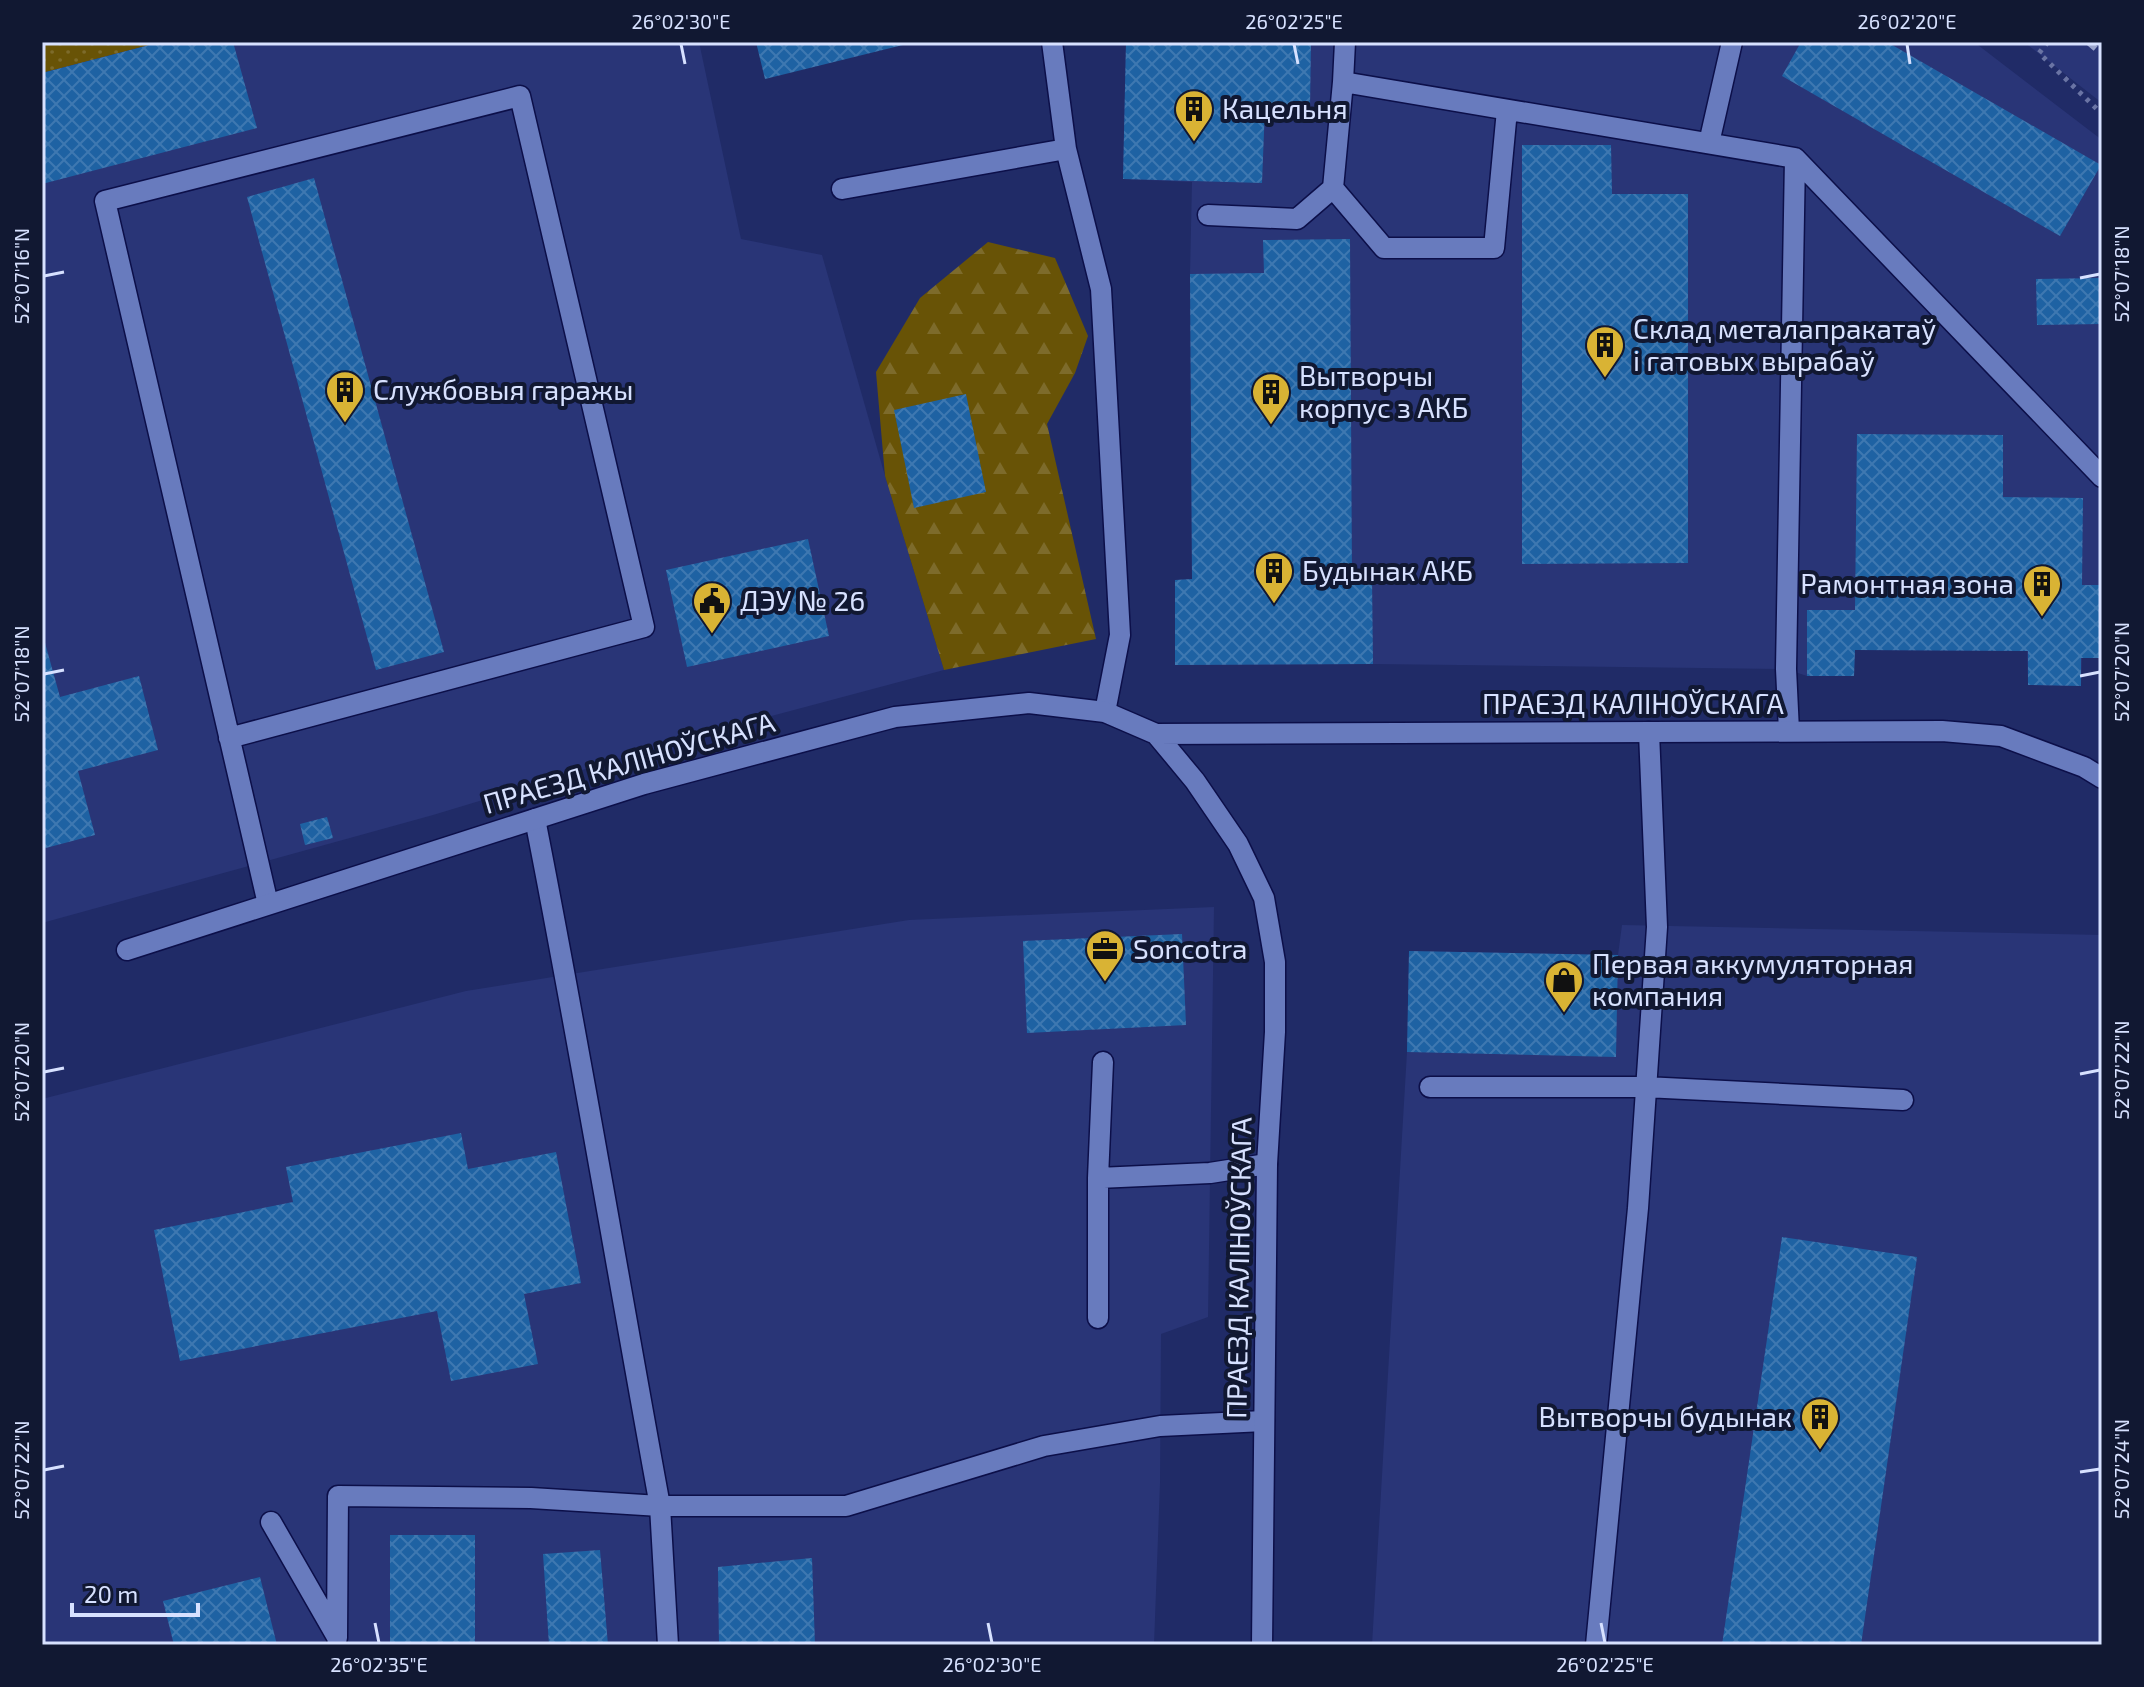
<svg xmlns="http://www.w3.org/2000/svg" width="2144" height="1687" font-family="'Exo 2',sans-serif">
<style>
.built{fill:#293577}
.grass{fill:url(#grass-dots)}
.forest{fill:url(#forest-firs)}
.building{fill:url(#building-cross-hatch)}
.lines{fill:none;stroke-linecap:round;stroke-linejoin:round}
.service-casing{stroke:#0c0f49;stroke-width:23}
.minor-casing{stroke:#0c0f49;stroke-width:23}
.path{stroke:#6a74a4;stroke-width:5;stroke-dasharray:4 6;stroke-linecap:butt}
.service{stroke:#687bbe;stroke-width:20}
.minor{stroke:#687bbe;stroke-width:20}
.rail{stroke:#9aa4cc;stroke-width:6;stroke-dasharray:10 10;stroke-linecap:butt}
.ticks{fill:none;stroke:#d7e1ff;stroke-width:3}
.labels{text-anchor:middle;stroke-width:8;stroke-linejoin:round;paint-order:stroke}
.poi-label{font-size:28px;fill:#d7e1ff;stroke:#111832;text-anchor:start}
.street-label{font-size:28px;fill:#d7e1ff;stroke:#111832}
.neatline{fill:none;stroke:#d7e1ff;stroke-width:3}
.ticks-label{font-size:20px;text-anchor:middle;fill:#d7e1ff}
</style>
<defs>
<pattern id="grass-dots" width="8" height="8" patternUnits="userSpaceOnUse" patternTransform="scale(2)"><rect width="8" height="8" fill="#685306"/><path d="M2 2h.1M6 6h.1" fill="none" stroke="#7d6b2b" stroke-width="1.8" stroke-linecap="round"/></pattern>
<pattern id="forest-firs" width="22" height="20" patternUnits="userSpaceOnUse" patternTransform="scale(2)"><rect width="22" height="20" fill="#685306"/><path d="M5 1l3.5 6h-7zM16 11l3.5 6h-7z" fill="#7d6b2b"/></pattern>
<pattern id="building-cross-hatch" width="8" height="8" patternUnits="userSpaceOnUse" patternTransform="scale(2)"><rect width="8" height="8" fill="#1e62a3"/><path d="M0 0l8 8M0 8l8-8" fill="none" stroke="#3e78b1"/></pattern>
</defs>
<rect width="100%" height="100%" fill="#202b67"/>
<path class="built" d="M161,42H699L741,239L822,255L885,476L944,670L678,741L433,815L42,923V73Z
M1126,42H1974L2102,140V658H2082L2081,686L2028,685L2027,651L1855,650L1854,676H1807L1786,669L1373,664L1175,665V580L1192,579L1190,274L1192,182L1123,179Z
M2024,42H2102V103Z
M1214,907L1208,1317L1161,1334L1160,1483L1154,1645H42V1099L466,991L565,975L909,920Z
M1622,925L2102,935V1645H1372L1407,1052L1409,951L1618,955Z"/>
<path class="grass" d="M42,42H161L42,73Z"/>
<path class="forest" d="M988,242L1055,258L1088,336L1075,373L1047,424L1096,639L944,670L885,476L876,372L920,298Z"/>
<path class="building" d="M161,42H233L257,128L42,184V73Z
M756,42H911V43L765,79Z
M1126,42H1311L1310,108L1265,107L1262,183L1123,179Z
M1801,42H1887L2101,165L2060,236L1782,76Z
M1522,145H1611L1612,194H1688V563L1522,564Z
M314,178L444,652L376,670L247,197Z
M1350,239L1352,578H1372L1373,664L1175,665V580L1192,579L1190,274L1264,273L1263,240Z
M2102,278V324L2037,325L2036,279Z
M966,394L986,492L914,508L894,410Z
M1857,434L2003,435V497L2083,498L2082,585H2102V658H2081V686L2028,685V651L1855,650L1854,676H1807V610H1855Z
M808,539L829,636L687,667L666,570Z
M42,632L60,697L139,676L158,750L78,771L95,835L42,849Z
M327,817L333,838L305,845L300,824Z
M1182,934L1186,1025L1027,1033L1023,941Z
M1409,951L1618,955L1616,1057L1407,1052Z
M461,1133L468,1169L556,1152L581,1283L524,1294L538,1364L451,1381L437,1311L180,1361L154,1230L293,1202L286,1167Z
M1782,1237L1917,1257L1861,1645H1722Z
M390,1535H475V1645H390Z
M600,1550L608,1645H549L543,1554Z
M812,1558L815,1645H719L718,1567Z
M260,1577L277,1645H174L163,1601Z"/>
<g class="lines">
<g class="service-casing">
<path id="service" d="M1052,42L1066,149L1101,289L1120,635L1105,712
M1345,42L1343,82L1333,188L1384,248H1494L1507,110
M1343,82L1795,158L2102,477
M1709,143L1732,42
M842,189L1066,149
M1208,215L1297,219L1333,188
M1789,731L1786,669L1795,158
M229,738L644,627L520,96L105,201L268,904
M535,819C580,1047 618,1277 660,1506H846L1044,1446L1160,1426L1264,1421
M1430,1087H1645L1903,1100
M1098,1178L1210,1173L1267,1164
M1098,1318V1178L1103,1062
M271,1522L337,1637
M337,1638L338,1496L531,1498L660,1506L668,1645
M1596,1645L1638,1208L1657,927L1649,732"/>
</g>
<g class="minor-casing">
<path id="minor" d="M1156,734L1195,781L1238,844L1264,898L1275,962V1032L1267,1164L1262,1645
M127,950L644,784L895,717L1029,703L1105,712L1156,734L1942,731L2001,736L2084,767L2102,778"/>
</g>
<path class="path" d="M2048,42L2039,53L2102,114"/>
<use href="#service" class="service"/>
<use href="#minor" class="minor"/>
<path class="rail" d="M2088,42L2102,54"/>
</g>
<path class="ticks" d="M681,44L685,64M1294,44L1298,64M1907,44L1910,64M44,276L64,272M2080,278L2100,274M44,674L64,670M2080,676L2100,672M44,1072L64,1068M2080,1074L2100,1070M44,1470L64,1466M2080,1472L2100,1469M375,1623L379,1643M988,1623L992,1643M1601,1623L1605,1643"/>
<defs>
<g id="building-pin" transform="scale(2)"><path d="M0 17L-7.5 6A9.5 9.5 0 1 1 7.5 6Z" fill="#d9b334" stroke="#111832"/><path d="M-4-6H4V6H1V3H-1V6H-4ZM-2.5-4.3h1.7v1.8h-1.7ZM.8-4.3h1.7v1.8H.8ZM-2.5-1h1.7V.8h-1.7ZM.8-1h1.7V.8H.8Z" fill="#111"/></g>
<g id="civic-pin" transform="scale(2)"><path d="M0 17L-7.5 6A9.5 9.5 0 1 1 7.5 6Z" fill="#d9b334" stroke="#111832"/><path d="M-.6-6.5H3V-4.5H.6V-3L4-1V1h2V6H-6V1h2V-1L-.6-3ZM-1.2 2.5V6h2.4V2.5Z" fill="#111"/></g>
<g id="office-pin" transform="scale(2)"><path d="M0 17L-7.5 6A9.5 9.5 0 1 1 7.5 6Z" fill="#d9b334" stroke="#111832"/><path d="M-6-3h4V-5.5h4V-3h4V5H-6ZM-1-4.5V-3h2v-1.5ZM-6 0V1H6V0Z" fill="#111"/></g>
<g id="shop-pin" transform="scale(2)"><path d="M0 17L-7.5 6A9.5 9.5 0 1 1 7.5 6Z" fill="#d9b334" stroke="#111832"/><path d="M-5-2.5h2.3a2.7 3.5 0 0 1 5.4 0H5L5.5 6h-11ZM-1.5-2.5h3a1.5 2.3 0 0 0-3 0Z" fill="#111"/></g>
</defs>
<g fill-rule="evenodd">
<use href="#building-pin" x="1194" y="109"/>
<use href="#building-pin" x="1605" y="345"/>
<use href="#building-pin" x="345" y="390"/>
<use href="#building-pin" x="1271" y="392"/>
<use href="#building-pin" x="1274" y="571"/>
<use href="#building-pin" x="2042" y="584"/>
<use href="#civic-pin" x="712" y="601"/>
<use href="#office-pin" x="1105" y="949"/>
<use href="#shop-pin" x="1564" y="980"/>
<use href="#building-pin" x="1820" y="1417"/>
</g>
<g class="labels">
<g class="poi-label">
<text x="1222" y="119">Кацельня</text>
<text x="1633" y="339">Склад металапракатаў<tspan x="1633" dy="32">і гатовых вырабаў</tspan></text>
<text x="1299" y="386">Вытворчы<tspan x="1299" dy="32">корпус з АКБ</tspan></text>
<text x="373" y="400">Службовыя гаражы</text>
<text x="1302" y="581">Будынак АКБ</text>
<text x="2014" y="594" text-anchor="end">Рамонтная зона</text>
<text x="740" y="611">ДЭУ № 26</text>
<text x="1133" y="959">Soncotra</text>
<text x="1592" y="974">Первая аккумуляторная<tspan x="1592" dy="32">компания</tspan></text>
<text x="1792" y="1427" text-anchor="end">Вытворчы будынак</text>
</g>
<g class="street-label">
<text x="1633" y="714">ПРАЕЗД КАЛІНОЎСКАГА</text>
<text transform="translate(629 763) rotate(-16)" y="10">ПРАЕЗД КАЛІНОЎСКАГА</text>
<text transform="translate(1239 1268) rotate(-89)" y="10">ПРАЕЗД КАЛІНОЎСКАГА</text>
</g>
</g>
<rect width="2144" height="1687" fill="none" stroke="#111832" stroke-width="88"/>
<path d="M72 1603v12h126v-12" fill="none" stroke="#d7e1ff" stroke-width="4"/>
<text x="84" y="1603" font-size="24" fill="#d7e1ff" stroke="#111832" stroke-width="6" paint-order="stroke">20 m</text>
<rect x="44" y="44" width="2056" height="1599" class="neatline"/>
<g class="ticks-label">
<text x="681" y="29">26°02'30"E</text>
<text x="1294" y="29">26°02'25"E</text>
<text x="1907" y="29">26°02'20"E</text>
<text transform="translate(2122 274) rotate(-90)" y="7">52°07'18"N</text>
<text transform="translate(22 276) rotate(-90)" y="7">52°07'16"N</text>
<text transform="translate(2122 672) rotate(-90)" y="7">52°07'20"N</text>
<text transform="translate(22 674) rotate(-90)" y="7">52°07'18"N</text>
<text transform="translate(2122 1070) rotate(-90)" y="7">52°07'22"N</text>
<text transform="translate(22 1072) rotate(-90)" y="7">52°07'20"N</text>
<text transform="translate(2122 1469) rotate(-90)" y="7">52°07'24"N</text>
<text transform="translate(22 1470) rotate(-90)" y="7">52°07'22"N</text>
<text x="379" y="1672">26°02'35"E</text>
<text x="992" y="1672">26°02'30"E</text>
<text x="1605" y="1672">26°02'25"E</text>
</g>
</svg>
